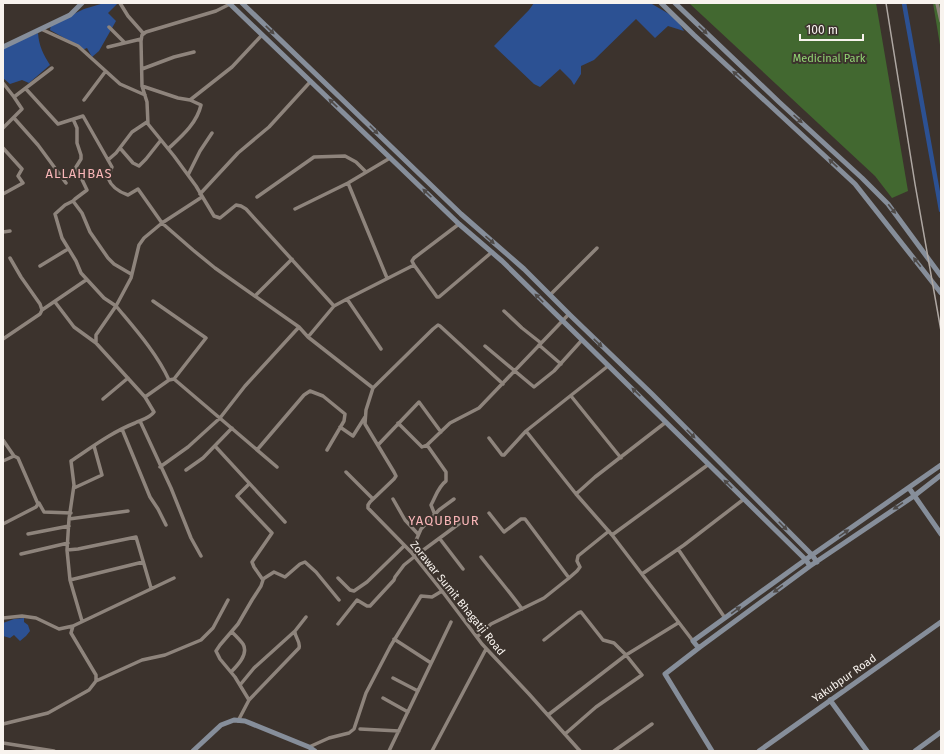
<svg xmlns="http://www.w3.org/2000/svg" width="944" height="754" font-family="'Fira Sans',sans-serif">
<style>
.green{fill:#426830}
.water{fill:#2c5193}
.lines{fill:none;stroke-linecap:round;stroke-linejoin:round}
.canal{stroke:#2c5193;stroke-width:4.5}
.street{stroke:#8e847c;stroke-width:3.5}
.secondary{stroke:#868e9a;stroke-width:5}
.rail{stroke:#afa8a3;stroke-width:1.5}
.oneway{fill:#4e4a48}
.labels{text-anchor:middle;stroke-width:4;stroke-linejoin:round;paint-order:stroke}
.park-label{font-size:11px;fill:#93d674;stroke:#3c332d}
.street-label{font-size:11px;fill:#f8f3ee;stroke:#3c332d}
.quarter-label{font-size:13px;letter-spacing:1px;fill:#fbb7b9;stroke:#3c332d}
</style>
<rect width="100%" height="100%" fill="#3c332d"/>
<path class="green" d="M689,3H876L908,191L892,198L875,176Z
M933,3H941V51Z"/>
<path class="water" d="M104,3H118L108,13L116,21L99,51L92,57L87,48L82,50L68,40L50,30L51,25L84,9Z
M534,3H652V4L676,18L684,31L668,26L655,38L636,19L594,60L581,66V74L574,85L571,80L560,69L540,87L534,84L494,46L529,10Z
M38,33C39,46 43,54 50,65L29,83L22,80L10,84L3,78V48Z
M24,618V622L28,625L30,631L26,636L20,641L14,635L10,638L3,636V623L14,619Z"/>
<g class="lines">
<path class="canal" d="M904,3L941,210"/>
<path class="street" d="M120,3L128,16L143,33
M937,3L941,21
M230,4L216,11L146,32L142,35L141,41L142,86L147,102L148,124L174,156L196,186L214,216L220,218L236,205L241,206L246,209L334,306L347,299
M109,27L125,43
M41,29L78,46L120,84L145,95
M108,47L141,39
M142,69L174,57L194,52
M3,83L14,97L22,109L3,128
M142,86L178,98L190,100L201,105C197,123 182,136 169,148
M26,89L58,124L83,116L112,167L108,178C111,186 119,192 128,195L138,189L162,223L193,250L215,268L299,327L308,337L373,388
M14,97L52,68
M84,100L105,72
M190,100L232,67L262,35
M14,118L38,145L66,183
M73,119L77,128V143L81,155V159L76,167L87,190L75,199L73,201L82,213L90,232L108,258L114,264L131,274
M3,148L22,169L18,176L23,183L3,194
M120,148L133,163L139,166L146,159L161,140
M108,160L116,153L132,132L147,122
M188,175L200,151L212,133
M348,183L387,278
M200,194L238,153L269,127L311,81
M202,197L162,223L144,238L139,245L131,278L116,306C135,329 156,352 169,380L174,379L277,467
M257,197L314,157L345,156L356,162L366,172
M73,201L65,205L55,214L62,238L76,261L81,273L104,298L116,306L96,335V343
M295,209L348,183L390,158
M3,232L10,231
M414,265L437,297H439L492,252
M40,266L68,249
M550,295L597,248
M255,296L292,259
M153,301L206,338L174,379
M55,302L74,327L96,343L145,397L154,412C150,418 141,420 135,423C112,432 92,447 71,461L74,485L69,519L67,550L70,580L82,621
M42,310L86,280
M504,311L522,328L541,343
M308,337L334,306
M3,339L40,314L42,310L40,304L21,277L10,258
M539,345L561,364
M485,346L534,387L554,371L582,340
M381,349L347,299L414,265L412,261L414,258L459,224
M503,384L440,326L438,325L433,329L373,388L366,410L365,424L394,472L396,476L394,479L370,502L368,505V508L411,552L442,591L482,644L529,694L580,751
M571,396L621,458
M145,397L169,380
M103,399L128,378
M140,421L171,488L191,538L201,556
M398,423L422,447L427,445
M340,427L353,436L365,417
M122,429L150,497L158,509L166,525
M526,431L576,494L612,535L693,641
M489,438L502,455H504L526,431L608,366
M3,440L14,456
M378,445L419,402L441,432
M215,446L285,522
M257,450L304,395L310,391L323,396L345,414L344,421L327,450
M3,461L14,456L18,458L38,504L36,507L3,524
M160,467L188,447L220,418L245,386L299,327
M186,470L203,458L232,428
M346,472L373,499
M249,484L237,496L272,533L252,562L254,567L263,580L261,586L252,600L238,624L220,645L216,651L220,659L235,677L249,700
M74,488L102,475L94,446
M576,494L595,477L666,422
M393,499L405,520L418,534
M39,503L44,512L71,513
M489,513L504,532L521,519H525L569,578
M435,515L431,505C436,496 438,487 446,481V472L427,445L450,423L479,408L569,314
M69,519L128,511
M28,534L69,526
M612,535L709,464
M440,539L463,569
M678,549L725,618
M67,550L78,549L136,537L151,588
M411,552L421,529L439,510L454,499
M21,554L68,543
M481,557C495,575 509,591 522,609
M642,574L684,545L744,499
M338,578L350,590L354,591L367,582L404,546
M263,579L274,572L285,577L300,564L305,562L316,572L339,600
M70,580L143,562
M3,618L22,616L36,618L59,629L73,626
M338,624L357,600L367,606H370L394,580L395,577L404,565L414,557L460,523
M477,637L491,624L544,598L569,578L577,571L580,567L577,561L578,556L609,531
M394,639L431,663
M544,640L578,613L581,612L603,640L614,643L626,655L642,675L596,707L565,734
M231,672C237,666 249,654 243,644C240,640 236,636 232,632
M393,678L418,691
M96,681V675L93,670L71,633L73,626L174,578
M240,685L254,668L295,631
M383,698L408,712
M548,715L626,655L678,623
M238,721L249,700L299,648C301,641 294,637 295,631L306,617
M3,724L48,713L89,690L96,681L142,660L165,655L201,640L213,628L228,600
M360,729L399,731
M3,743L54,751
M309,747L329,738L349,733L354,729L366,693L390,647L421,596L432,597L442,591
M389,751L451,622
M432,751L486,649
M614,751L652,724"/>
<path class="secondary" d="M229,3L459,224L502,261L806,560L810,566
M242,3L461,214L524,269L570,315L652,394L812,555L817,562
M661,3L694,35L855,184L941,293
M675,3L779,102L862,178L888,204L941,276
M3,47L70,15L82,3
M941,465L812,555L693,641L697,646L700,647L810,566L914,496L941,475
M909,488L941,534
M700,647L665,674L712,751
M830,700L867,751
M193,751L221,725L234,720L245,721L309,747L315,751
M759,751L941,622
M915,751L941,732"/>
<path class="rail" d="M886,3L915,184L941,331"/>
</g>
<defs><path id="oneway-solid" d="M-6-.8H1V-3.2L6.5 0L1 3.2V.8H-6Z"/></defs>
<g class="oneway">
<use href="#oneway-solid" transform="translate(270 30) rotate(44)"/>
<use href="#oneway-solid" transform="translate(703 30) rotate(43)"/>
<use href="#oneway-solid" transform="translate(737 75) rotate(-138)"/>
<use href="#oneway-solid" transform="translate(333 103) rotate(-136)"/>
<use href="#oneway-solid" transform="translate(798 119) rotate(42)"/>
<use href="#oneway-solid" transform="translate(374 130) rotate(45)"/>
<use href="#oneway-solid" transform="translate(833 163) rotate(-137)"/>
<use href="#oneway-solid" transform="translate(427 193) rotate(-137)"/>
<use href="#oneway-solid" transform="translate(892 209) rotate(51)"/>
<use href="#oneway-solid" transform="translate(490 240) rotate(41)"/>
<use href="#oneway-solid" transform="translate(917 262) rotate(-128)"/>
<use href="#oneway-solid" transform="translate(539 298) rotate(-135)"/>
<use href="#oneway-solid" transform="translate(598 343) rotate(44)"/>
<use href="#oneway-solid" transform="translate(636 392) rotate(-136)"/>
<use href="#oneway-solid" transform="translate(691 434) rotate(45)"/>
<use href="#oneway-solid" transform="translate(728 484) rotate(-135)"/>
<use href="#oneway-solid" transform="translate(898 506) rotate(146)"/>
<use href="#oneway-solid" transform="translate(783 526) rotate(45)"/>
<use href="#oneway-solid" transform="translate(844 533) rotate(-35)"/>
<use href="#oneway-solid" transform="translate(778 589) rotate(144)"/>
<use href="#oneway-solid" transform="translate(736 610) rotate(-36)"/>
</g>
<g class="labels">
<g class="park-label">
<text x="829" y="62">Medicinal Park</text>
</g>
<g class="street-label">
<text transform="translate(458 598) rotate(51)" y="4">Zorawar Sumit Bhagatji Road</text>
<text transform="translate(844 678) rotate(-35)" y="4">Yakubpur Road</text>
</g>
<g class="quarter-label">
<text x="79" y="178">ALLAHBAS</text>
<text x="444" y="525">YAQUBPUR</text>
</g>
</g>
<rect width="944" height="754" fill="none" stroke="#f8f3ee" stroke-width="8"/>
<path d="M800 34v6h63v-6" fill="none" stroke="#f8f3ee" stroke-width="2"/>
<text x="806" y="34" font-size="12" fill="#f8f3ee" stroke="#3c332d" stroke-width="3" paint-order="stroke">100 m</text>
</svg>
